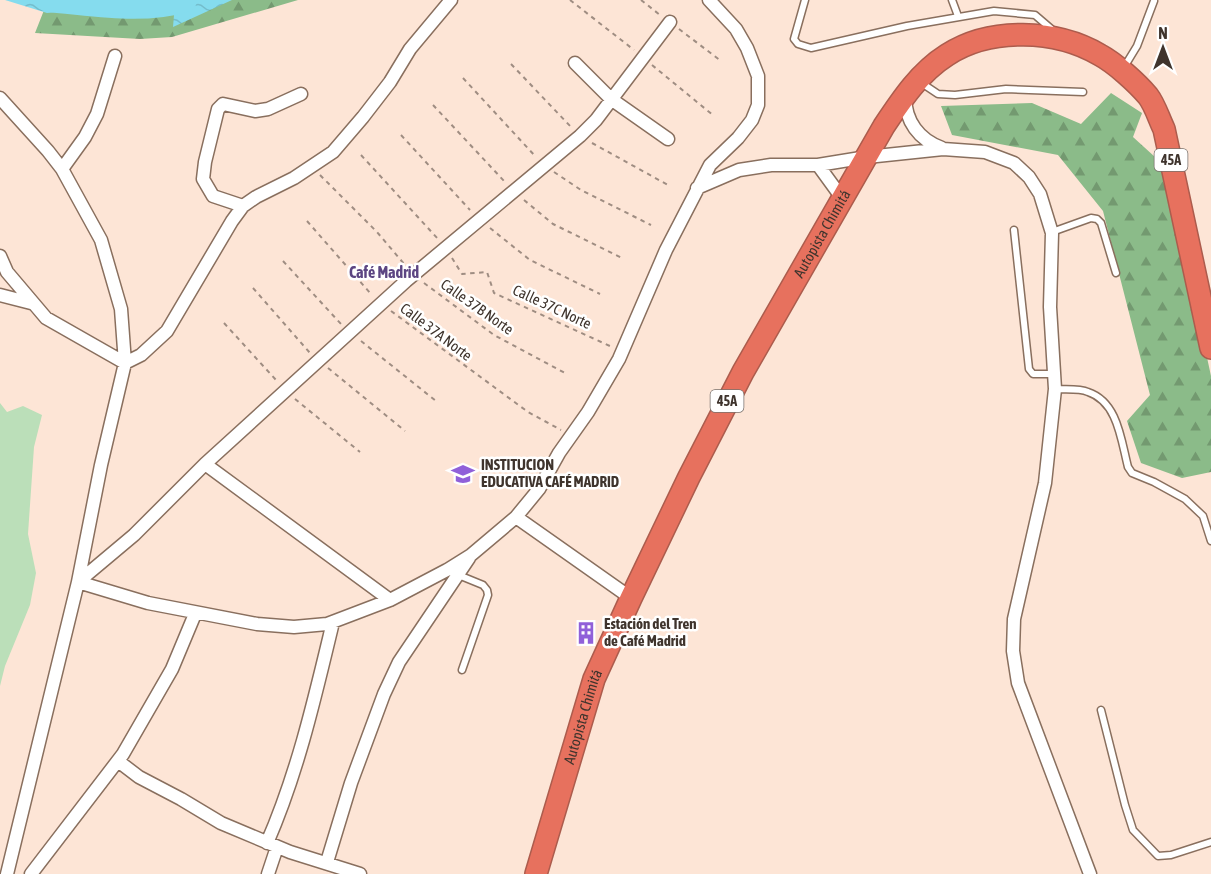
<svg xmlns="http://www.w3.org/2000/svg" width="1211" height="874" font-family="'Asap Condensed',sans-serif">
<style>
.green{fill:#bbdfb9}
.forest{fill:url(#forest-firs)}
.water{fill:url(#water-waves)}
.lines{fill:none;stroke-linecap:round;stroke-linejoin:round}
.river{stroke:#85dcee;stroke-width:24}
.lane-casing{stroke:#896f5e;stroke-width:9}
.street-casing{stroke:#896f5e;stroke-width:15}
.highway-casing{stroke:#ac5c4d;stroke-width:24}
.path{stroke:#9f8d82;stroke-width:2;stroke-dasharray:4.5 4.5;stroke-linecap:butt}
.lane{stroke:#fff;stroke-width:6}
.street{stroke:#fff;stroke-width:12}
.highway{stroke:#e7715e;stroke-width:21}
.labels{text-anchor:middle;stroke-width:5;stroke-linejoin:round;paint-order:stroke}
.shield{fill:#fff;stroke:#79716c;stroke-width:1.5}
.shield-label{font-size:14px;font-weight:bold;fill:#3f342d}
.street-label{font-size:15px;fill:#3f342d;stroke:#fff}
.poi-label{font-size:15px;font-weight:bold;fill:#3f342d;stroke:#fff;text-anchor:start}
.neighbourhood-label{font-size:16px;font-weight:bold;fill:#5c4582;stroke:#fff}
</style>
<defs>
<pattern id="forest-firs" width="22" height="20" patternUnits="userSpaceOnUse" patternTransform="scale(1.5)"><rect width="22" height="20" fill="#8bbb89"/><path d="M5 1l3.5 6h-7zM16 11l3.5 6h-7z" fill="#739970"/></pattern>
<pattern id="water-waves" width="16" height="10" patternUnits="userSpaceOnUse" patternTransform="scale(1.5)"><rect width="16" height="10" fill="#85dcee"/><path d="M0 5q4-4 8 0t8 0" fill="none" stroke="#74bdcc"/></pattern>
</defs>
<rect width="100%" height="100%" fill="#fde5d6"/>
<path class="green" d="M0,403L7,412L23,406L42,415L34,447L28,534L36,573L30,605L5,666L0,686Z"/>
<path class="forest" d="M48,0H298L172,37L140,39L35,33Z
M1111,93L1142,113L1133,137L1166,167L1211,376V472L1182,478L1141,463L1127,421L1150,395L1103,211L1058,155L952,135L941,106L1032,103L1081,124Z"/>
<path class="water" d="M5,0H155L175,3L176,0H232L173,27L175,3L112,6L47,13Z"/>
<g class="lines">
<path class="river" d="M48,0C89,4 145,13 185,0"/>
<g class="lane-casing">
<path id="lane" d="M805,0L794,39L798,44L811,48L907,26L994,11L1035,15L1056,33
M952,0L958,16
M1123,69L1137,46L1154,1
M921,81L926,86L938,94L955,95L1006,89L1083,92
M1014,230L1029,369L1033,374H1054
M1052,232L1091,218L1097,219L1101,223L1116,273
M1055,389C1065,390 1079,388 1088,392C1118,402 1121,440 1128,467L1132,473L1154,482L1185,499L1203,516L1211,541
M456,574L483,585L487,590L488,595L462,670
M1101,710L1125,805L1133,830L1158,856L1171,855L1211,842"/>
</g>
<g class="street-casing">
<path id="street" d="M575,63L611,99L668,139
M905,96C905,121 919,140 942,148
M0,98L48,151L62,169L101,240L121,309L125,363L101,465L78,582L7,874
M818,165L842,198
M62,169L85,137L97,114L115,56
M697,188L739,170L771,165H818L867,157L943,149L985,152L1014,163L1029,177L1040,194L1052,233L1050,307L1055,389L1045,483L1014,619L1013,651L1018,683L1090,874
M243,206L213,196L203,179L205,162L218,109L223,104L255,111L268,109L301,94
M0,256L7,272L46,318L125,363
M0,295L31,303
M125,363L141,355L167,331L232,221L243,206L256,197L294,178L333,152L363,117L390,82L410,49L451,0
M205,464L390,600
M516,517L631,598
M78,582L148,603L257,624L294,627L327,624L390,600L447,570L471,555L516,517L539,489L559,453L588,412L619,359L666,250L710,165L738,138L752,120L758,105V76L747,48L736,29L709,0
M78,582L134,535L205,464L406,281L580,136L596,120L670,22
M118,761L139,777L181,799L221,823L290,852L360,874
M267,843C298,772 315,697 333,622
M327,862L351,783L384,694L399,662L469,558
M31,874L123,754L172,669L195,614
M268,874L277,847"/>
</g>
<g class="highway-casing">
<g id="highway">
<path id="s1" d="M536,874L594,679L631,598L689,477L743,372L884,126C902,99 920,72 947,55C990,27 1056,29 1100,55C1115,63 1137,83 1148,96C1155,105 1159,119 1164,129L1211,348"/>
</g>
</g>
<path class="path" d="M570,0L634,50
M641,0L660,15
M679,29L721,61
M511,64L571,127
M652,65L714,116
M463,78L536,157
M433,105L505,182
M401,135L470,210
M592,143L668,185
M361,155L438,239
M554,172L581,190L651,225
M320,175L377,232L405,265
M524,200L553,224L622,258
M307,221L371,294
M490,228L530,260L600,294
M452,258L462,274L487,272L494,293L612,347
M283,261L341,324
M424,283L494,335L565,373
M253,288L310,353
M391,311L528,412L561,430
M224,323L276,380
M361,341L436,401
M328,368L405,431
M295,399L360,452"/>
<use href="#lane" class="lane"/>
<use href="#street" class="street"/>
<use href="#highway" class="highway"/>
</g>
<defs>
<g id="school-bare" transform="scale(1.8)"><path d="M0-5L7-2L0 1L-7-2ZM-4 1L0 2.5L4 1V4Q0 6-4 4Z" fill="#9060d9" stroke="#fff" stroke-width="2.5" paint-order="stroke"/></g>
<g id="building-bare" transform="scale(1.8)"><path d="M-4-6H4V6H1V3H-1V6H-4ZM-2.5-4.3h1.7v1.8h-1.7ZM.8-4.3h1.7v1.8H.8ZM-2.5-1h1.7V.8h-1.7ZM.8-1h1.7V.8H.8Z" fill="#9060d9" stroke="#fff" stroke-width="2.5" paint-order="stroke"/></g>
</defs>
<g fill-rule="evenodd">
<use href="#school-bare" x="463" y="474"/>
<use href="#building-bare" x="586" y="633"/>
</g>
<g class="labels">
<g class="shield">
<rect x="1154.5" y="149" width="33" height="22" rx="4.5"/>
<rect x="710.5" y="390" width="33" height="22" rx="4.5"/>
</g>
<g class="shield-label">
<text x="1171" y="165">45A</text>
<text x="727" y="406">45A</text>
</g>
<g class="street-label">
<text dy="5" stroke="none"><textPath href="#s1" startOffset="704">Autopista Chimitá</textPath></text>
<text transform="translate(477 307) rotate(35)" y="5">Calle 37B Norte</text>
<text transform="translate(552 307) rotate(25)" y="5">Calle 37C Norte</text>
<text transform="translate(436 332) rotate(37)" y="5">Calle 37A Norte</text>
<text dy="5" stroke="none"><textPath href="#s1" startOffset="164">Autopista Chimitá</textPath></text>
</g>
<g class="poi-label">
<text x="481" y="470">INSTITUCION<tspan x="481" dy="17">EDUCATIVA CAFÉ MADRID</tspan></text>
<text x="604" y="629">Estación del Tren<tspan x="604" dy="17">de Café Madrid</tspan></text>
</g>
<g class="neighbourhood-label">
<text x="384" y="278">Café Madrid</text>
</g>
</g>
<g transform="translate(1163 48)" stroke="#ffffff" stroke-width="4.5" paint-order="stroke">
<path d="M0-4.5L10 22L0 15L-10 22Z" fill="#3f342d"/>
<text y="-9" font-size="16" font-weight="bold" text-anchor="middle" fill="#3f342d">N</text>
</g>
</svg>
